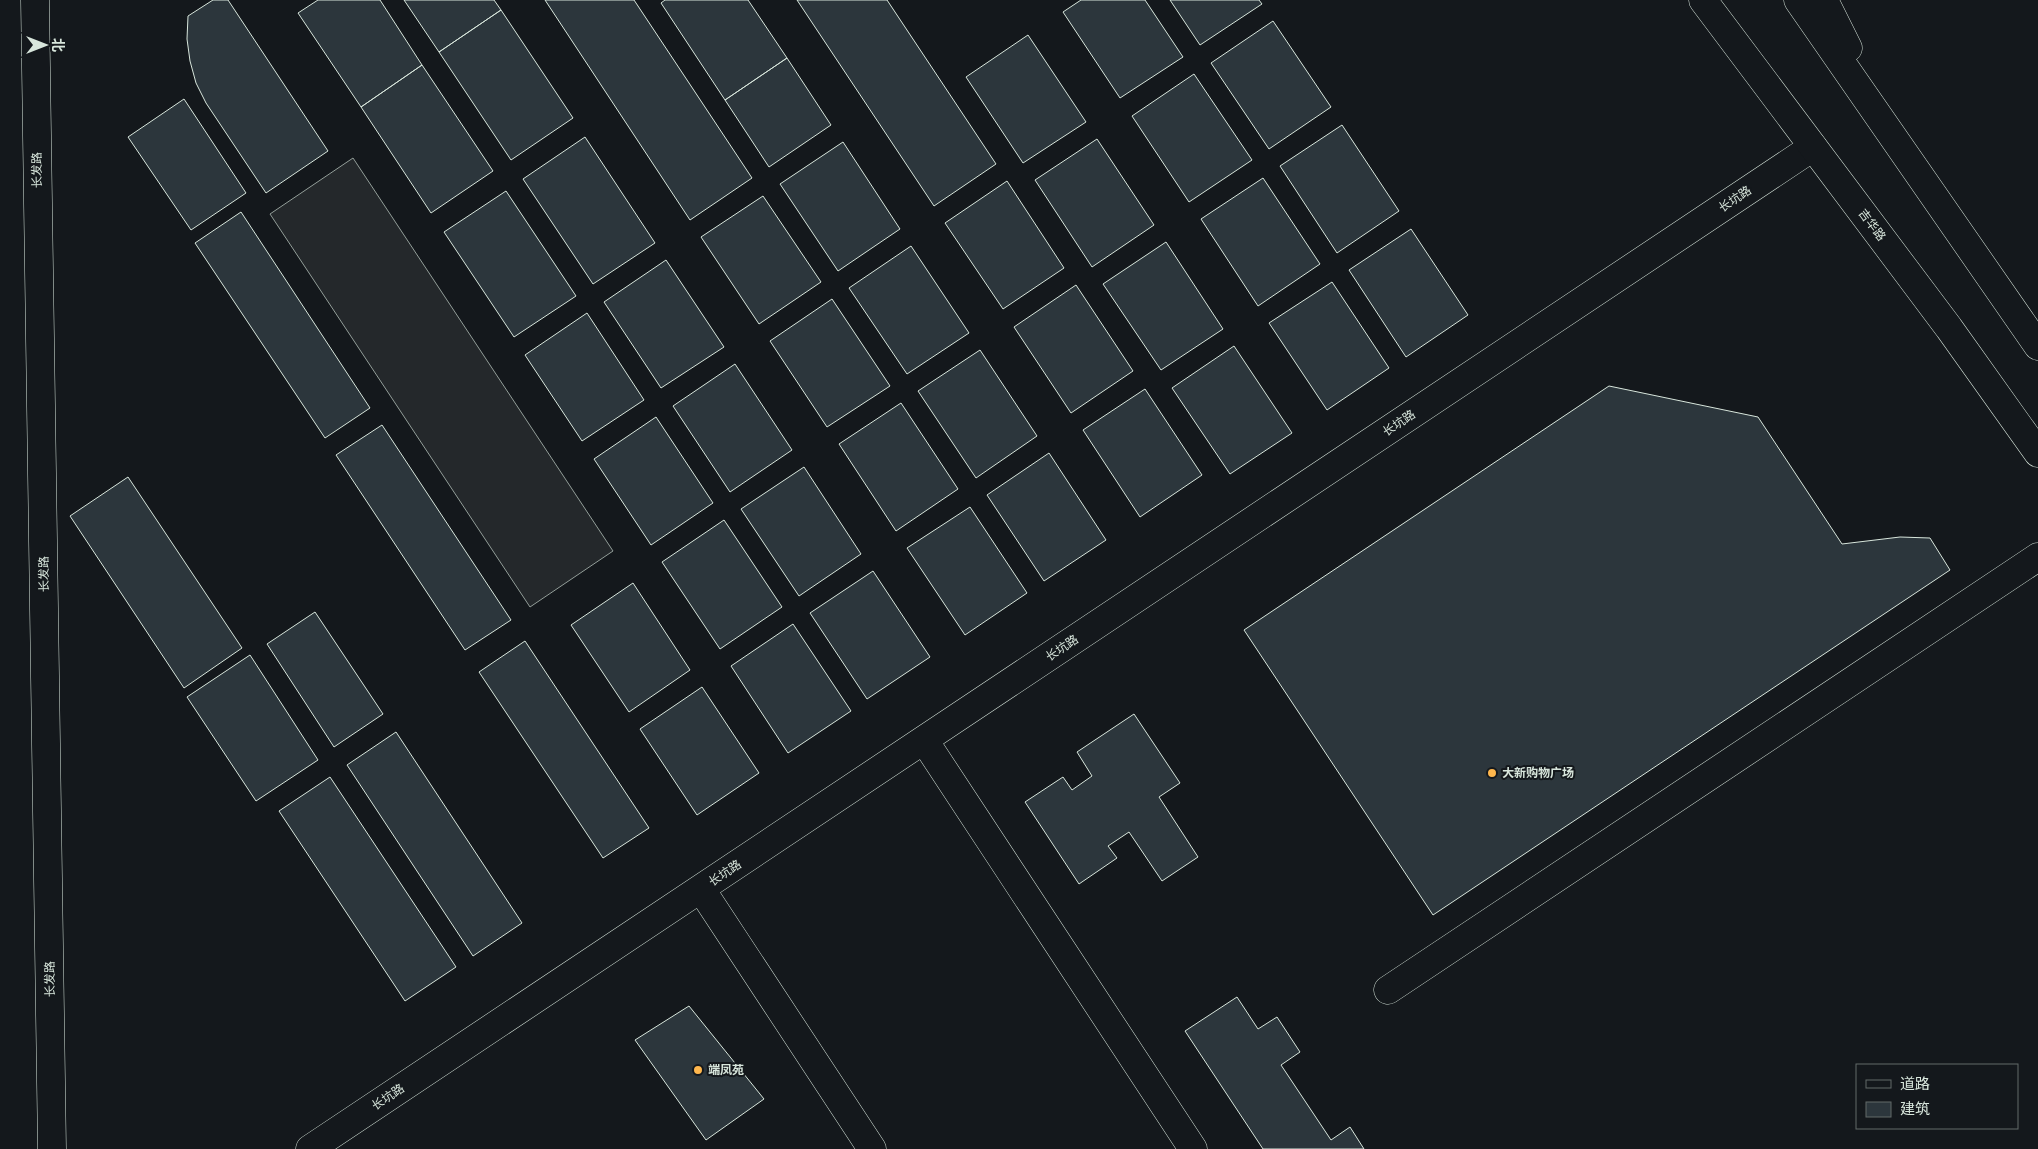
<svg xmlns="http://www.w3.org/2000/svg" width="2038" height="1149" font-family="'Playfair Display','Noto Sans SC',serif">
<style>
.parking{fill:#24282b;stroke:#939e99}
.building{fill:#2c363c;stroke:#d8e6dc}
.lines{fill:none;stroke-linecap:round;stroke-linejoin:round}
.minor-casing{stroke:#d8e6dc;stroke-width:29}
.tertiary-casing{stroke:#d8e6dc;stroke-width:29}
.primary-casing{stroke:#d8e6dc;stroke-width:29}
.minor{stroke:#14181c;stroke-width:28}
.tertiary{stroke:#14181c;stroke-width:28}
.primary{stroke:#14181c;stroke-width:28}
.poi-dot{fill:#ffb74d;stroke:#14181c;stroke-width:2}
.labels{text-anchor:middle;stroke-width:4;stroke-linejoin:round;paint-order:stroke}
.street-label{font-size:12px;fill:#d8e6dc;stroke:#14181c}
.poi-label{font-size:12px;font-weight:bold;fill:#d8e6dc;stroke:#14181c;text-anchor:start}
</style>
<rect width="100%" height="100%" fill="#14181c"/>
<path class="parking" d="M353,158L613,551L530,607L270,214Z"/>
<path class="building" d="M213,0H228L328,151L266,193L206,103L196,83L190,61L187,39L188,16Z
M318,0H380L422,65L361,107L298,13Z
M404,0H494L501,10L439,52Z
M545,0H634L752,178L690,220Z
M665,0H748L787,58L725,100L661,3Z
M797,0H887L996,164L934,206Z
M1081,0H1145L1183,57L1120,98L1063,12Z
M1170,0H1259L1262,4L1200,45Z
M501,10L573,118L511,160L439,52Z
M1273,21L1331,107L1269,149L1211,63Z
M1028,35L1086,122L1023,163L966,77Z
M787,58L831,125L769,167L725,100Z
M422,65L493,171L431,213L361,107Z
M1194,74L1252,160L1189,202L1132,116Z
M184,99L246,193L191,230L128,137Z
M1342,125L1399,211L1337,253L1280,166Z
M585,137L655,243L593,284L523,179Z
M1097,139L1154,225L1092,267L1035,180Z
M843,142L900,229L838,271L780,184Z
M1263,178L1320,264L1258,306L1201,219Z
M1007,181L1064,268L1003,309L945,223Z
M506,191L576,296L514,337L444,232Z
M763,196L821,282L759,324L701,237Z
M241,212L370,408L325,438L195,243Z
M1411,229L1468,315L1406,357L1349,270Z
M1166,242L1223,329L1161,370L1103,284Z
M911,246L969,333L907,374L849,288Z
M666,260L724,347L661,388L604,302Z
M1332,282L1389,368L1327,410L1269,323Z
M1076,285L1133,371L1071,413L1014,327Z
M832,299L890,386L827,427L770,341Z
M587,313L644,400L582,441L525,355Z
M1234,346L1292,433L1230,474L1172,388Z
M980,350L1037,436L976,478L918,391Z
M735,364L792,450L730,492L673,406Z
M1609,386L1758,417L1842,544L1900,537L1930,538L1950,570L1433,915L1244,630Z
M1145,389L1202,475L1140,517L1083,430Z
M901,403L958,489L896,531L839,444Z
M656,417L713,503L651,545L594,459Z
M382,425L511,620L465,650L336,455Z
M1049,453L1106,540L1044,581L987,495Z
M804,467L861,554L799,596L741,509Z
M128,477L242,648L184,688L70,516Z
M970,507L1027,593L965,635L907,548Z
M724,520L782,607L720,649L662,562Z
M873,571L930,657L867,699L810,613Z
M633,583L690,670L629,712L571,625Z
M315,612L383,714L334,747L267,644Z
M793,624L851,711L788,753L731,666Z
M525,641L649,828L603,858L479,672Z
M250,655L318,760L256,801L187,697Z
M702,687L759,773L697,815L640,729Z
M1134,714L1180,783L1159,797L1198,857L1162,881L1129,832L1108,846L1117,858L1079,884L1025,802L1063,777L1072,790L1092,776L1077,752Z
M396,732L522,923L473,956L347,765Z
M330,777L456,967L405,1001L279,811Z
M1237,997L1258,1029L1277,1017L1300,1052L1281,1065L1331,1140L1350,1127L1364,1149H1263L1185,1031Z
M689,1006L764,1099L706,1140L635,1040Z"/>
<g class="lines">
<g class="minor-casing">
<path id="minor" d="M924,740L1193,1149
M701,889L872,1149
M1388,990L2038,557
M310,1149L1813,147"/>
</g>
<g class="tertiary-casing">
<path id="tertiary" d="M35,0L52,1149"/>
</g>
<g class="primary-casing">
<path id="primary" d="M1703,0L1949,328L2038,453
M1798,0L2038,346
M1824,0L1848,48"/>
</g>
<use href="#minor" class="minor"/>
<use href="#tertiary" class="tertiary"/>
<use href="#primary" class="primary"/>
</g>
<g class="poi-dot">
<circle cx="1492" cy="773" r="5"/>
<circle cx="698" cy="1070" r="5"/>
</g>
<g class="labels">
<g class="street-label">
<text transform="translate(37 170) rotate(-91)" y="4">长发路</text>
<text transform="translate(1735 199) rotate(-34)" y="4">长坑路</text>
<text transform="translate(1872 225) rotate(53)" y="4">吉华路</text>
<text transform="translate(1399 423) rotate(-34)" y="4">长坑路</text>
<text transform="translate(44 574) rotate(-91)" y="4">长发路</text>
<text transform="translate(1062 648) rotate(-34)" y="4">长坑路</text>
<text transform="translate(725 873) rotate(-34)" y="4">长坑路</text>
<text transform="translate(50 979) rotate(-91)" y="4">长发路</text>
<text transform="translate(388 1097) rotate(-34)" y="4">长坑路</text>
</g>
<g class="poi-label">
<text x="1502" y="777">大新购物广场</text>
<text x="708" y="1074">端凤苑</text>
</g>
</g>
<rect x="1856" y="1064" width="162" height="65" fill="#14181c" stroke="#626a69"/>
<rect x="1866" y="1080" width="25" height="8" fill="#14181c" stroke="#626a69"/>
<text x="1900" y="1089" font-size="15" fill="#d8e6dc">道路</text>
<rect x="1866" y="1102" width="25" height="15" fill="#2c363c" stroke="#626a69"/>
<text x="1900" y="1114" font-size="15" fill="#d8e6dc">建筑</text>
<g transform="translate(45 45) rotate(90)" stroke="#14181c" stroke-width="4" paint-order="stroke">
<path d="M0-4L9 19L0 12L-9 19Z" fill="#d8e6dc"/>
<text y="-8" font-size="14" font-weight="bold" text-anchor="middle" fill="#d8e6dc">北</text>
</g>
</svg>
